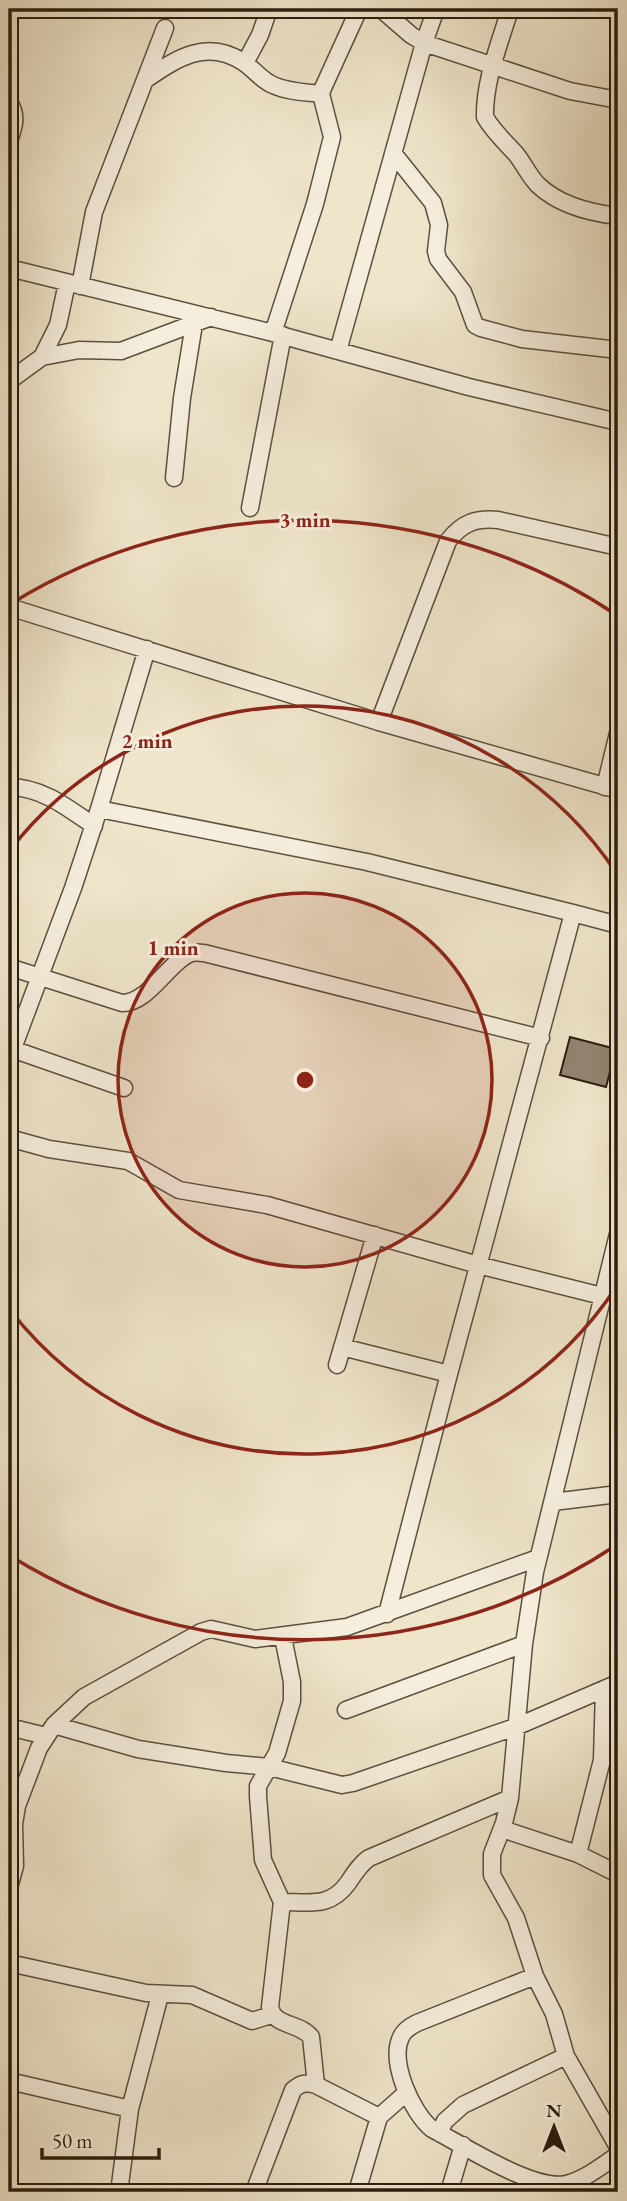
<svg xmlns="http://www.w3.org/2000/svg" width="627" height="2201" font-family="'EB Garamond',serif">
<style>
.building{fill:#918571;stroke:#2b1e0f;stroke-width:2}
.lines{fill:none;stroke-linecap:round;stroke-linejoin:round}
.minor-casing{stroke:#5c503e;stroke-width:19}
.minor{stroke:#f5eedd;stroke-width:16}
.ring{fill:none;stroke:#8f2418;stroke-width:3.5}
.centre{fill:#8f2418;stroke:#f5eedd;stroke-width:3.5}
.ring-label{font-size:21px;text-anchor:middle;font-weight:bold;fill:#8f2418;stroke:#f5eedd;stroke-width:6;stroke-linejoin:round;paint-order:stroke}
</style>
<rect width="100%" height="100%" fill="#efe5cb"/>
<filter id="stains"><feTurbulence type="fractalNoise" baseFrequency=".00286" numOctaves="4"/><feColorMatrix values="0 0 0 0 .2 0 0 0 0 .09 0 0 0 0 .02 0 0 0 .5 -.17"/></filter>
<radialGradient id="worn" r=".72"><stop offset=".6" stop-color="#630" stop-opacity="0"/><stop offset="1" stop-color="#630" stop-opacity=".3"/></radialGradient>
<path class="building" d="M570,1037L616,1049L606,1087L560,1075Z"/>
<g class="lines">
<g class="minor-casing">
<path id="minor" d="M381,9L411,35L424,43L570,91L618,100
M510,9C500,43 484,81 485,117C493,131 505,142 516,154C524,164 529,176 538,185C559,205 591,213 618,216
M245,63L260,35L269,9
M145,80C176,59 206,38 243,62C254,69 261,80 273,85C288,92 305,92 321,94
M9,102C18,116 14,127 9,141
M393,153L433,203L439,225L436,251L438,259L463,292L475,325L481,328L522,339L618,350
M9,268L273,333L469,387L618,422
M80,286L94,212L165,28
M273,333L315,204L332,137L321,94L323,88L359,9
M338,351L424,43L436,9
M42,357L58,325L67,283
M9,381L42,357L79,350L121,351L211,317
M174,478L182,398L194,324
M250,508L283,335
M9,607L379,722L618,790
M379,722L448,541C462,523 475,518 498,520L618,547
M9,787C42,787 68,808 94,826
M605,787L618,733
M99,809L367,862L573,913L449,1374L387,1614
M573,913L618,925
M9,967L122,1003C150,1003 171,958 192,953C196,952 200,953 204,953L541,1038
M12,1049L124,1088
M9,1059L73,888L99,809L147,649
M9,1138L49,1149L128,1161L179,1190L267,1205L478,1265L602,1296
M618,1234L535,1572L524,1644L510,1798L504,1823L492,1854V1875L516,1918L535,1976L554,2014L566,2056L618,2147
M342,1347L449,1374
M337,1365L375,1235
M553,1502L618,1494
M283,1637L292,1682V1701L277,1753L258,1786V1796L263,1860L282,1902L270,2007C274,2027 299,2022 311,2037L316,2085
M346,1710L524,1644
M54,1725L138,1749L226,1763L269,1767L342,1785L353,1783L518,1726L618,1683
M9,1727L46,1736
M502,1829L578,1854L618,1874
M578,1854L602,1760L604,1689
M9,1888L15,1866L14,1824L17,1806L39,1748L54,1725L84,1697L201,1632L211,1629L255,1639L347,1627L538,1558
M282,1902C310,1902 330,1908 348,1883C354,1874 360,1864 369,1858L510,1798
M9,1963L146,1993L192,1995L252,2021L271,2015
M535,1976L417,2023C411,2026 404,2030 401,2037C389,2062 412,2113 432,2129C463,2145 533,2191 566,2184C585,2180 602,2165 618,2155
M9,2081L130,2109
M439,2133L445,2121L463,2105L566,2056
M119,2192L130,2109L160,1995
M254,2192L293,2090C301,2083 306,2082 316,2085L379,2117
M357,2192L379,2117L406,2093
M449,2192L463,2145"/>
</g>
<use href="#minor" class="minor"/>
</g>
<circle cx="305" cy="1080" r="187" fill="#8f2418" fill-opacity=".12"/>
<g class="ring">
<circle cx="305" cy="1080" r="187"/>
<path d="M617 1286A374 374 0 0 1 10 1310M10 850A374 374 0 0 1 617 874"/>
<path d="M618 1544A560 560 0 0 1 12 1557M12 603A560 560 0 0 1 618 616"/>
</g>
<circle cx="305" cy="1080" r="10" class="centre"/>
<g class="ring-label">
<text x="305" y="527">3 min</text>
<text x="147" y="748">2 min</text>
<text x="173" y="955">1 min</text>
</g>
<rect width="627" height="2201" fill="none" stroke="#efe5cb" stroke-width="35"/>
<rect x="10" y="10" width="606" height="2180" fill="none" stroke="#2b1e0f" stroke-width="3.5"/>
<rect x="18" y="18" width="592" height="2166" fill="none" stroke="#2b1e0f" stroke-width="2"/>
<g transform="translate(554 2127)" stroke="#f5eedd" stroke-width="5" paint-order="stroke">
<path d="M0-5L12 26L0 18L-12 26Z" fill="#2b1e0f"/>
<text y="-10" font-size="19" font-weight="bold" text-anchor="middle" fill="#2b1e0f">N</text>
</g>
<path d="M42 2148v10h117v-10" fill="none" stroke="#2b1e0f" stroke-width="3.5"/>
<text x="52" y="2148" font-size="21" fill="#2b1e0f" stroke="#f5eedd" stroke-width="5" paint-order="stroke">50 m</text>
<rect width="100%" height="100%" filter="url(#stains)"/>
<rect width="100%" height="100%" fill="url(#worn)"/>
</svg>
